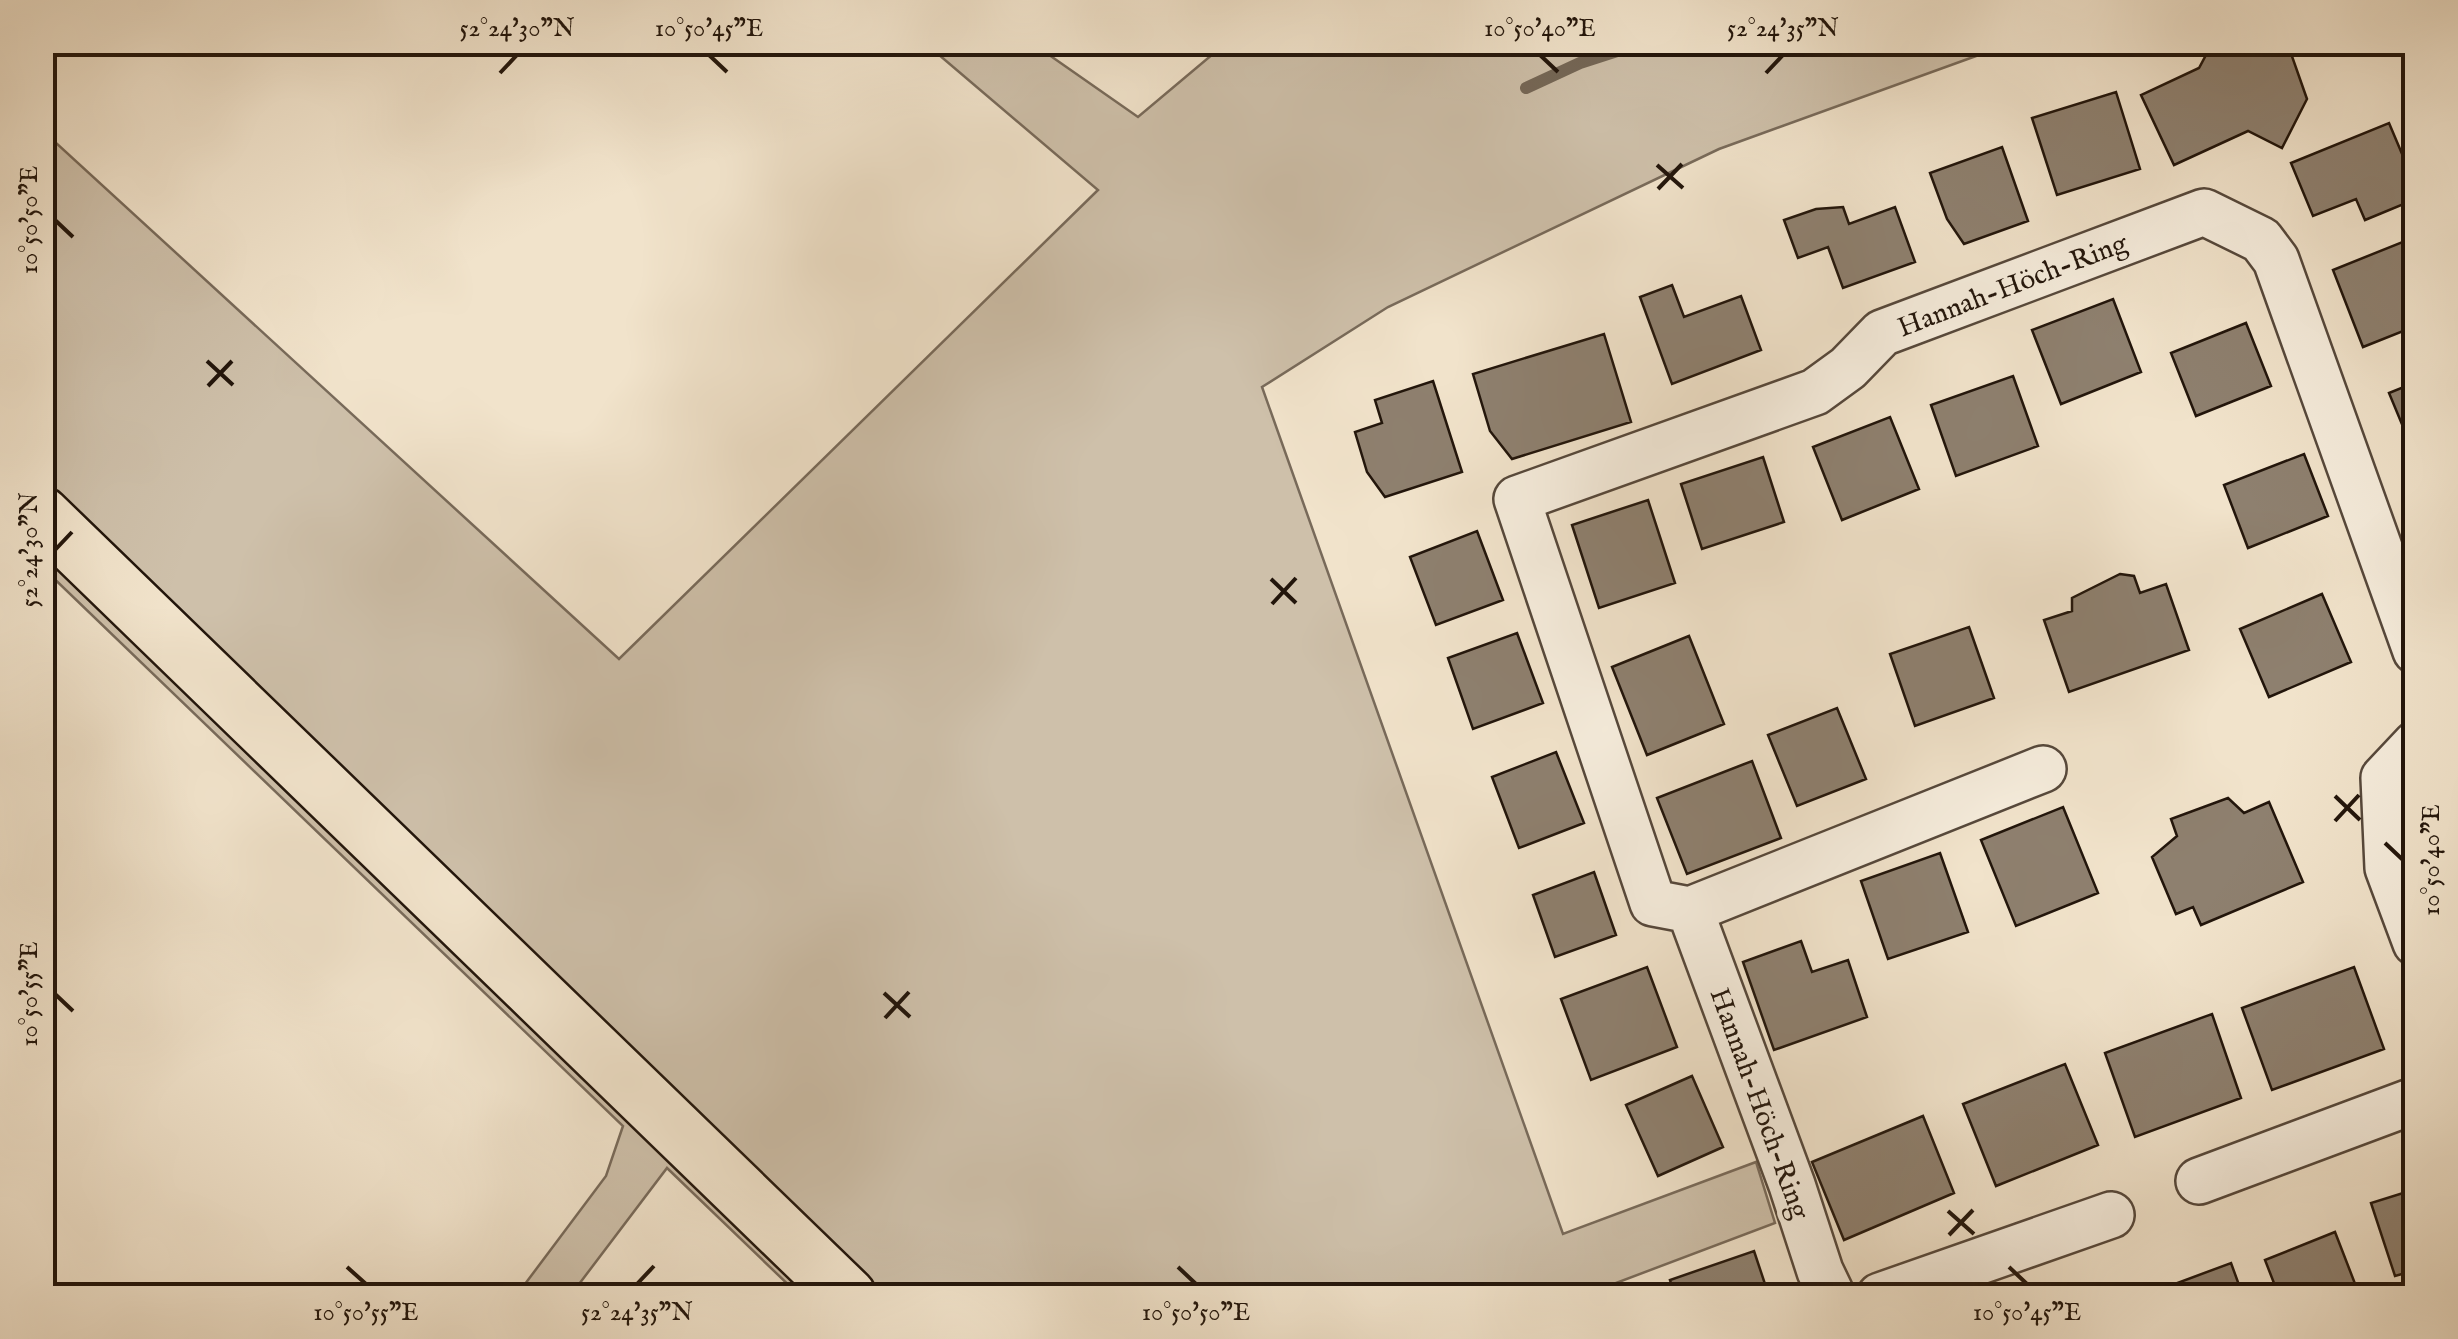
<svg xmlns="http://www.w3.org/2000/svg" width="2458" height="1339" font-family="'IM FELL English',serif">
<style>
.green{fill:#cec0aa;stroke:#786a5a;stroke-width:2.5}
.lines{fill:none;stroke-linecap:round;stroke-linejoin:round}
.stream{stroke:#746757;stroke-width:12}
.building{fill:#8e806f;stroke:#22150b;stroke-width:2.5}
.minor-casing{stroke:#56483b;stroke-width:50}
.major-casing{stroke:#22150b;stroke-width:60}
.minor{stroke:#f6eddd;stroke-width:45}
.major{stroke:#f1e3cb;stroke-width:55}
.ticks{fill:none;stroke:#22150b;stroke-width:4}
.labels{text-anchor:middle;stroke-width:10;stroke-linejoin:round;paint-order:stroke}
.street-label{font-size:28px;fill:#22150b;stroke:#f6eddd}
.neatline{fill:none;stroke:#22150b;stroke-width:4}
.ticks-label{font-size:25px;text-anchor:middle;fill:#22150b}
</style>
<rect width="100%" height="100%" fill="#f1e3cb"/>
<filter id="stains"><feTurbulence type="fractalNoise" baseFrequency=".002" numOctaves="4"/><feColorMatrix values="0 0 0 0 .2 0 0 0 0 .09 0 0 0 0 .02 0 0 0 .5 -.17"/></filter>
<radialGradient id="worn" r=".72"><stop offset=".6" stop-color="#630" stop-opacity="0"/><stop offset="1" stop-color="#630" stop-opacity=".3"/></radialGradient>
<path class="green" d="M925,43H1032L1138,117L1226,43H2012L1719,149L1388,307L1262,387L1563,1234L1756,1162L1775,1223L1608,1286L1611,1296H800L667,1168L570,1296H516L606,1176L623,1126L43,568L42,130L619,659L1098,190Z"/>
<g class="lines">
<path class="stream" d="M1526,88L1580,63L1645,42"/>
</g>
<path class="building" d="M2213,42H2248L2262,51L2287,42L2307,99L2282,148L2248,131L2174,165L2141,95L2199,68Z
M2116,92L2140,169L2057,195L2032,118Z
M2389,123L2416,187V199L2365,220L2356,199L2313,216L2291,163Z
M2002,147L2028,221L1964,244L1947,219L1930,173Z
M1843,207L1849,224L1895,207L1915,262L1843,288L1828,247L1798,258L1784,220L1816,209Z
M2415,237L2416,326L2363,347L2333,270Z
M1672,285L1684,317L1741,296L1761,350L1672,384L1640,297Z
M2113,299L2141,372L2061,404L2032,330Z
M2246,323L2271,386L2196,416L2171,353Z
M1604,334L1631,422L1512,459L1490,431L1473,374Z
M2013,376L2038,446L1956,476L1931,405Z
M1433,381L1462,472L1385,497L1367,472L1355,432L1382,423L1375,400Z
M2416,382V458L2389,393Z
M1890,417L1919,489L1842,520L1813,447Z
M2304,454L2328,516L2248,548L2224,485Z
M1763,457L1784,522L1702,549L1681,484Z
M1648,500L1675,583L1599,608L1572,525Z
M1477,531L1503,600L1436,625L1410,557Z
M2120,574L2134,576L2140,593L2166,584L2189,650L2069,692L2044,620L2072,611V598Z
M2322,594L2351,662L2269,697L2240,629Z
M1969,627L1994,698L1915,726L1890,654Z
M1517,633L1543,703L1473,729L1448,658Z
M1689,636L1724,724L1647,755L1612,667Z
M1837,708L1866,779L1797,806L1768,735Z
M1556,752L1584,823L1519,848L1492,777Z
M1752,761L1781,838L1687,874L1657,798Z
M2228,798L2244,813L2269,802L2303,882L2201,925L2193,907L2176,914L2152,857L2177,836L2171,819Z
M2063,807L2098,893L2016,926L1981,840Z
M1940,853L1968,932L1888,959L1861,881Z
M1594,872L1616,935L1555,957L1533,895Z
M1801,941L1812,972L1848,960L1867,1017L1774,1050L1743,962Z
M1647,967L1677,1047L1591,1080L1561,999Z
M2354,967L2384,1049L2272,1090L2242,1008Z
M2212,1014L2241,1098L2135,1137L2105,1053Z
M2065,1064L2098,1145L1996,1186L1963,1104Z
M1692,1076L1723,1147L1658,1176L1626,1105Z
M1923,1116L1954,1193L1844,1240L1812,1162Z
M2416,1189V1270L2395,1276L2371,1203Z
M2335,1232L2359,1294L2279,1296L2265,1260Z
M1754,1251L1769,1296H1675L1670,1280Z
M2231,1263L2243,1296H2149L2148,1294Z"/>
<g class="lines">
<g class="minor-casing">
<path id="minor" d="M2416,744L2384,778L2388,868L2416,943
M1690,910L2043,769
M2199,1181L2416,1100
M1832,1296L1820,1271L1792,1185L1690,910L1653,903L1517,499L1815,392L1848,368L1882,333L2204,212L2261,240L2276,260L2416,651
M1880,1296L2111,1215"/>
</g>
<g class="major-casing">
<path id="major" d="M42,515L848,1296"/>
</g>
<use href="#minor" class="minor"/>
<use href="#major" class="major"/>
</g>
<path class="ticks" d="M709,55L727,72M1540,55L1558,72M500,73L517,55M1766,73L1783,55M1657,165L1683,188M1658,189L1682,164M55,220L73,237M207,361L233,385M208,386L232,361M55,550L72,532M1271,579L1296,603M1272,604L1296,578M2335,796L2360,820M2335,821L2359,795M2385,843L2403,860M884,993L910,1017M55,994L73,1011M885,1018L909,992M1948,1211L1974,1234M1949,1235L1973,1210M347,1267L366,1284M1178,1267L1196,1284M2009,1267L2027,1284M637,1284L654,1266"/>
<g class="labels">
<g class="street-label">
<text transform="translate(2012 284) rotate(-21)" y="10">Hannah-Höch-Ring</text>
<text transform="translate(1761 1103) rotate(70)" y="10">Hannah-Höch-Ring</text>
</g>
</g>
<rect width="2458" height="1339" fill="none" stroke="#f1e3cb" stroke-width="110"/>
<rect x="55" y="55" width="2348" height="1229" class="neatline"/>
<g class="ticks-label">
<text x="517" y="36">52°24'30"N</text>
<text x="709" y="36">10°50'45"E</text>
<text x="1540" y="36">10°50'40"E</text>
<text x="1783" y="36">52°24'35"N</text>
<text transform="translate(28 220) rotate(-90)" y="9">10°50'50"E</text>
<text transform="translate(28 550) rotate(-90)" y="9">52°24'30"N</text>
<text transform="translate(2430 860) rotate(-90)" y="9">10°50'40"E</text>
<text transform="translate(28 994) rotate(-90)" y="9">10°50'55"E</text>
<text x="366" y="1320">10°50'55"E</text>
<text x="637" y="1320">52°24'35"N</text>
<text x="1196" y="1320">10°50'50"E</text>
<text x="2027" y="1320">10°50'45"E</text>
</g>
<rect width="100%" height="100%" filter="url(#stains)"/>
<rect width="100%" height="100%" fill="url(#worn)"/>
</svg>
